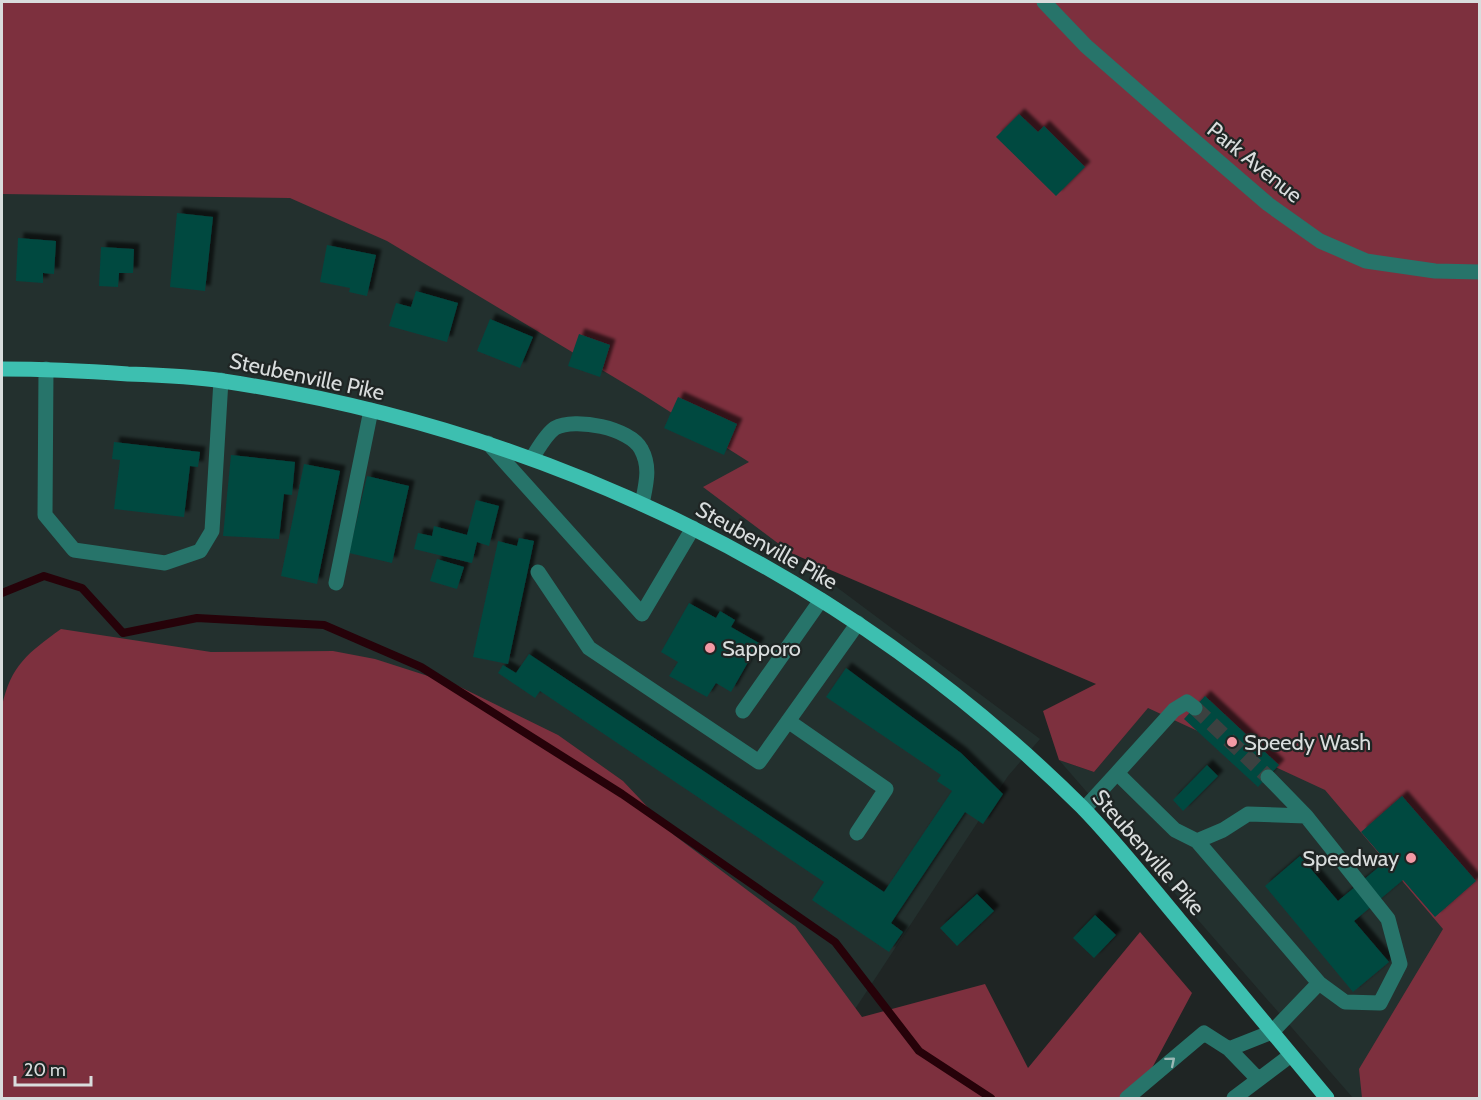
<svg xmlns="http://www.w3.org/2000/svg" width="1481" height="1100" font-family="Cabin,sans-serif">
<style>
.built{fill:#23302e}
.forest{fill:#7d303e}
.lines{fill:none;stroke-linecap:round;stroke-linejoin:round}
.stream{stroke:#260209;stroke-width:8}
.building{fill:#004841;filter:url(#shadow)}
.minor-tunnel{stroke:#3b4140;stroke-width:15;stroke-dasharray:15 8;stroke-linecap:butt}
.minor{stroke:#27746a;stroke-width:15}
.major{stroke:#3dbfb0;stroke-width:15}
.oneway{stroke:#9bb8b5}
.poi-dot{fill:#f49aa5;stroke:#1f2524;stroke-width:2}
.labels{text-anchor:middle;stroke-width:4.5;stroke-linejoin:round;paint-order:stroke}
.street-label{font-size:22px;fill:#d9dddd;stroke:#1f2524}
.poi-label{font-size:22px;fill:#d9dddd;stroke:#1f2524;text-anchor:start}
</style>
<defs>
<filter id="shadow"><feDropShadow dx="5.5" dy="-5.5" stdDeviation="1.5" flood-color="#0009"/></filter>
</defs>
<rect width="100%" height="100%" fill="#1f2524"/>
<path class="built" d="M2,153H289L831,429L791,553L1040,739L1008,776L842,1029L2,758Z
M1182,667L1479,868L1373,1098H1353L1059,760L1094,772Z"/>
<path class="forest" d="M2,2H1479V1098H1362L1359,1069L1443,929L1325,790L1148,708L1094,772L1059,760L1043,711L1096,684L791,553L703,487L749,462L642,394L387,241L290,198L2,194Z
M61,629L211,652L333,651L375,659L456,685L558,735L623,781L674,835L795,926L862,1017L985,984L1028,1068L1140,932L1192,993L1136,1098H2V706C11,665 28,653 61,629Z"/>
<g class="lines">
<path class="stream" d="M2,593L44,576L82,588L123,633L197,618L324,625L421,667L622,794L835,942L919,1051L991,1098"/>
</g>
<path class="building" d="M1019,114L1038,132L1044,126L1085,167L1056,196L996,137Z
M177,213L213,217L205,291L170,287Z
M18,238L56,241L54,274L43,273V283L16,281Z
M327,245L376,255L367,296L349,292L350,288L320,282Z
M101,247L134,249L133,273H119L118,287L99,286Z
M416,291L458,303L447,342L389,326L396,303L411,307Z
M490,319L533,337L520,368L477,351Z
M579,334L610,345L600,377L568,366Z
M678,397L737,424L724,455L664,428Z
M114,442L200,452L198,467L190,466L184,517L114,509L120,460L112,459Z
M231,455L295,462L292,495L284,494L279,539L223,536Z
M304,464L340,471L317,584L281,576Z
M367,476L409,486L392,563L349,553Z
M476,500L499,506L489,546L477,542L472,563L414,549L418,533L432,536L434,526L467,535Z
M519,538L534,541L508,664L473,657L498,541L517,546Z
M437,559L464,567L457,589L430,581Z
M689,603L716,618L720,611L735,620L731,627L759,643L731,692L716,683L707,697L669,676L678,662L661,652Z
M529,654L884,892L952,791L937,781L941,775L826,697L846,668L961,753L1003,794L983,824L965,812L891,923L903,932L889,952L812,900L824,882L540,691L535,698L498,673L503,665L516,673Z
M1205,696L1279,765L1258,787L1184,719Z
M1207,765L1218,776L1183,811L1173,800Z
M1402,796L1476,881L1435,917L1403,880L1354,921L1389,962L1353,992L1265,886L1300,856L1338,901L1386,861L1361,832Z
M977,894L994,911L957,946L940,928Z
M1095,915L1116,935L1094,958L1073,938Z"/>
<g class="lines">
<path class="minor-tunnel" d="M1195,708L1268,777"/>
<path class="minor" d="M1044,2L1086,46L1182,130L1268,204L1320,241L1366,261L1435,271L1480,272
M46,369L45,515L74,550L165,563L200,551L212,531L221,380
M488,443L642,614L693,528
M532,458C538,449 546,434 555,428C575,417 630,428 641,449C651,467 646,484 642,504
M538,572L589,648L759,762L858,623
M336,583L371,410
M743,711L821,600
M788,721L886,789L857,833
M1117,773L1174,710L1187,702L1195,708
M1268,777L1306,816
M1084,809L1117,773L1175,830L1197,841L1319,983L1272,1032L1229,1049L1204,1033L1127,1098
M1197,841L1223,830L1248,814L1306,816L1388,919L1400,964L1380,1003L1345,1002L1319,983
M1229,1049L1258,1079
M1234,1098L1291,1055"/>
<path class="major" d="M2,369C44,369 86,371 128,374C160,375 192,376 223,381C549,430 848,575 1082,807C1117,843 1148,883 1180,921C1229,980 1278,1039 1327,1098"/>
</g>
<defs><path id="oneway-chevron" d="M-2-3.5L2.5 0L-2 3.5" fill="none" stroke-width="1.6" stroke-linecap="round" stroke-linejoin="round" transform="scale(1.5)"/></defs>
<use class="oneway" href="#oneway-chevron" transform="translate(1171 1061) rotate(-40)"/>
<g class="poi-dot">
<circle cx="710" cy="648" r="6"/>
<circle cx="1232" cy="742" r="6"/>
<circle cx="1411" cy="858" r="6"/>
</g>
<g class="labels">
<g class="street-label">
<text transform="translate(1255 162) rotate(39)" y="8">Park Avenue</text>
<text transform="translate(307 376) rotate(12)" y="8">Steubenville Pike</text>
<text transform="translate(767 545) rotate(29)" y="8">Steubenville Pike</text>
<text transform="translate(1149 852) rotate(49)" y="8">Steubenville Pike</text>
</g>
<g class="poi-label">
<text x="722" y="656">Sapporo</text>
<text x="1244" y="750">Speedy Wash</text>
<text x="1399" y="866" text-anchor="end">Speedway</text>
</g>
</g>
<rect width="1481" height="1100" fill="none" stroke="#d9dddd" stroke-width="6"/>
<path d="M15 1076v9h76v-9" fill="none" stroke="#d9dddd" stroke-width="3"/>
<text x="24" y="1076" font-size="18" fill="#d9dddd" stroke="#1f2524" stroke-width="4.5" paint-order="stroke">20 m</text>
</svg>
